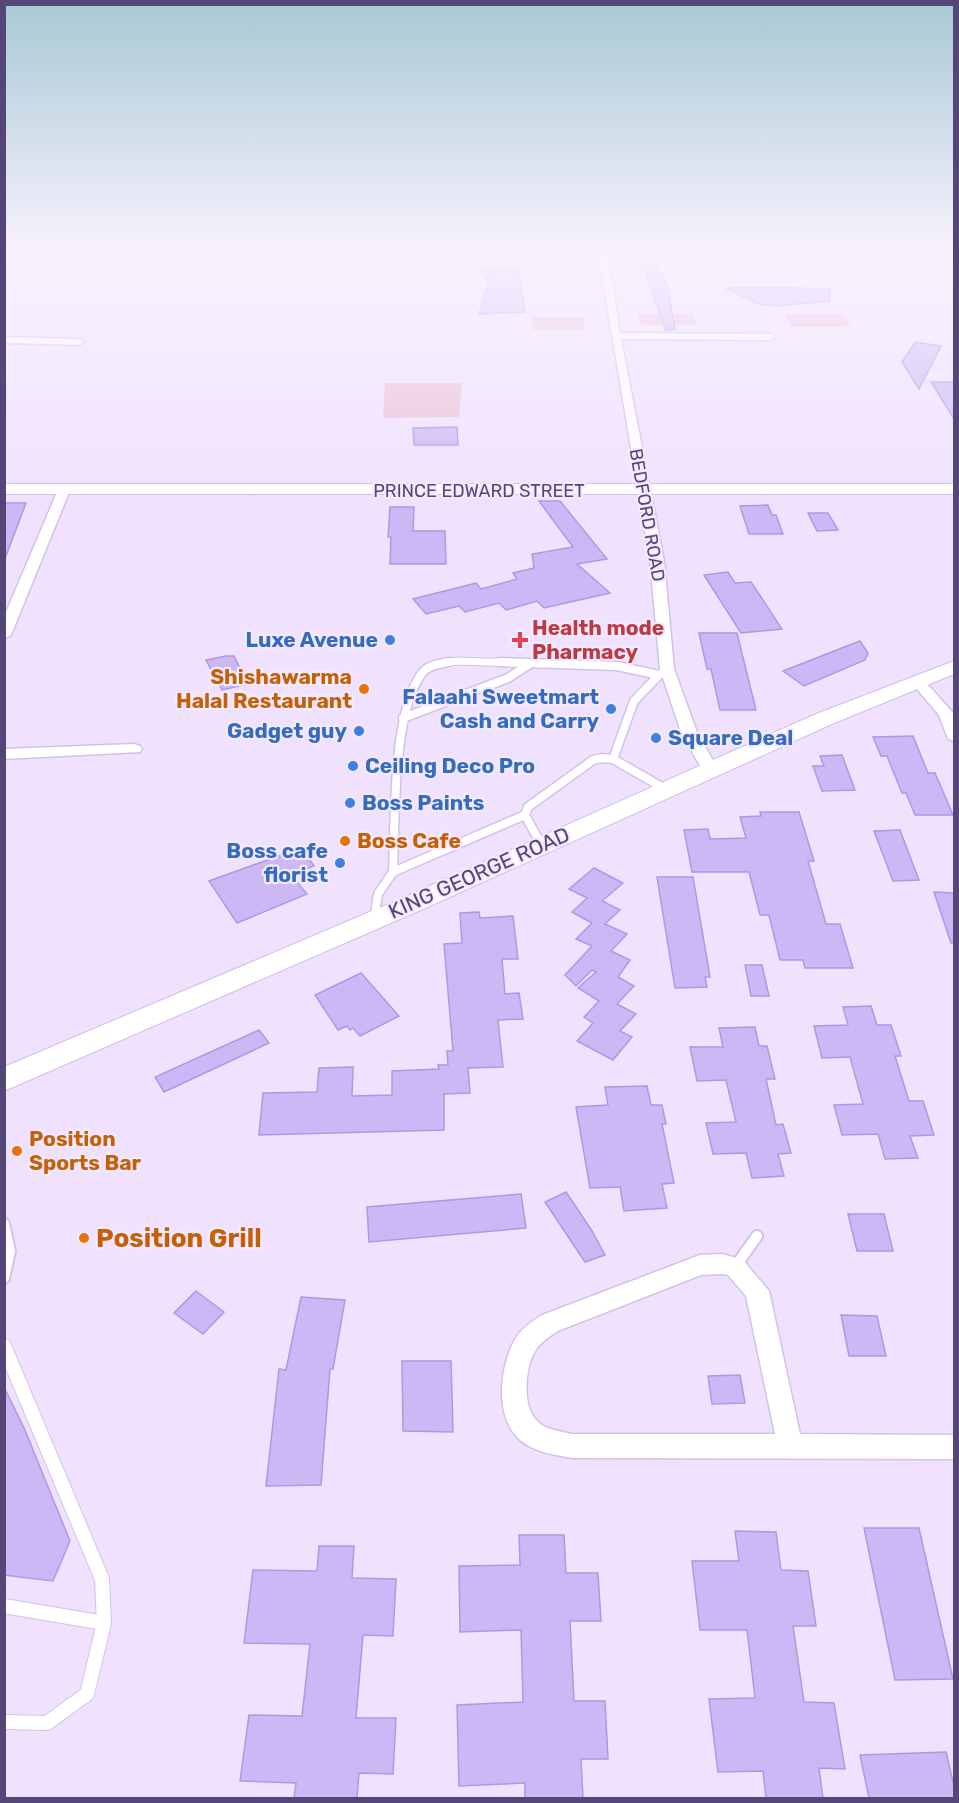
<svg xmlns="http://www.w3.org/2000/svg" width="959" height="1803" font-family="Rubik,sans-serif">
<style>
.green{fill:#ecc0d5}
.building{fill:#cbb8f5;stroke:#af97e8;stroke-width:1.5}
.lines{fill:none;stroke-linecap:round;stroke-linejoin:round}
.lane-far4-casing{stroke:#d1c2e7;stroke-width:7}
.lane-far3-casing{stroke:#d1c2e7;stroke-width:9}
.lane-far2-casing{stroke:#d1c2e7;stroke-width:11}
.lane-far1-casing{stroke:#d1c2e7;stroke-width:14}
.lane-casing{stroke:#d1c2e7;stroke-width:16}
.street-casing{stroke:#d1c2e7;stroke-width:3}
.secondary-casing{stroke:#cebdea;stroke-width:2}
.lane-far4{stroke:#fff;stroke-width:5}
.lane-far3{stroke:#fff;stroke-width:7}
.lane-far2{stroke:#fff;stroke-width:8}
.lane-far1{stroke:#fff;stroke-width:10}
.lane{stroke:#fff;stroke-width:14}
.street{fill:#fff;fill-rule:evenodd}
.secondary{fill:#fff;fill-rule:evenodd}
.shop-dot{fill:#3f7fe0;stroke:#f5e9ff;stroke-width:2}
.health-dot{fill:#e0444e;stroke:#f5e9ff;stroke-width:2}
.food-dot{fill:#e8710a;stroke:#f5e9ff;stroke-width:2}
.labels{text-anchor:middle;stroke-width:4.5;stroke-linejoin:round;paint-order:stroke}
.far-street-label{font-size:18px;fill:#544777;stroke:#f5e9ff}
.health-label{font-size:21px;font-weight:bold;fill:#be3a42;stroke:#f5e9ff;text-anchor:start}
.shop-label{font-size:21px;font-weight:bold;fill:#366cbe;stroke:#f5e9ff;text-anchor:end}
.food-label{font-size:21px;font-weight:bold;fill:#c56008;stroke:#f5e9ff;text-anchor:start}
.street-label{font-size:21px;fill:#544777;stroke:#f5e9ff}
.near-food-label{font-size:26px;font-weight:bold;fill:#c56008;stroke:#f5e9ff;text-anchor:start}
</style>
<rect width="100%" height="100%" fill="#f0e2fe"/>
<path class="green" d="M477,261L479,270L435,271L433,262Z
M638,314H693L697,325H641Z
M785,314H843L851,327H791Z
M531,317H583L585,330H533Z
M385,383H462L459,417L383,418Z"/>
<path class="building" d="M638,252H649L667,284L675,329L666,331Z
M477,268H518L525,312L479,314L489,281Z
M767,287L830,289V301L777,306L758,304L725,288Z
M915,342L941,346L919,389L902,362Z
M931,382H954V419Z
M457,427L458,445H414L413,428Z
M539,501H560L607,559L577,564L610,593L544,608L537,601L506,610L499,603L465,612L459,606L426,614L413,599L476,583L481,589L517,579L513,573L534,568L532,554L573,547Z
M4,503H26L6,556H4Z
M768,505L772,515H776L783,534H749L740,506Z
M390,507H414L413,531H445L446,564H390L391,537H388Z
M808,513H828L838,530L817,531Z
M728,572L735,583L751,582L782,629L741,633L704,575Z
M699,633H737L756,710H720L711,669H707Z
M860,641L868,653L865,660L804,686L783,671Z
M226,656H234L248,684L222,690L206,660Z
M913,736L928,773H935L953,815H915L906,793H902L887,756H881L873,737Z
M842,755L855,790L822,791L813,766H824L820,756Z
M760,812H799L814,861H808L826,924H840L853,968H805L803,960H780L769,915H760L749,872H692L684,830L708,829L710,839L746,838L740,817L761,816Z
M900,830L919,880L893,881L874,831Z
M301,848L314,866L291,875L307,894L237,923L209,881Z
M594,868L623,883L602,901L620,910L605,924L627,934L611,951L630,960L618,977L634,986L617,1004L636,1014L620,1031L632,1037L613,1060L577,1041L593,1023L584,1017L599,1001L578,988L596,972L592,970L576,986L565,975L592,946L576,939L592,923L572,912L587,898L569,889Z
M657,877H693L710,977H705L707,987L675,988Z
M934,892L954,893V943H951Z
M479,912L480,918L513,916L518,959H502L505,994L519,993L523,1019L498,1020L503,1067L468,1068L470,1093L444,1094V1130L259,1135L263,1093L317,1092L319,1068L353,1067L352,1096L392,1095V1071L439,1069L438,1065H448L447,1051H453L444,944L462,943L460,913Z
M745,965H762L769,996H751Z
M361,973L399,1016L360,1036L353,1028L350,1030L347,1026L338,1030L315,995Z
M871,1006L877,1025H891L901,1056H895L909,1101H923L934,1135L910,1136L918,1158L885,1159L878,1134L842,1135L834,1105L863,1104L850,1057L822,1058L814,1026L848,1025L843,1007Z
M755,1027L759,1046H767L775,1079H766L776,1125L783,1124L791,1153L778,1154L784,1176L752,1178L746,1153L713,1154L706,1123L736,1122L726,1080L697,1081L690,1047H723L719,1028Z
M259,1030L269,1043L164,1092L155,1077Z
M647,1086L651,1105H662L666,1124H662L674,1183L662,1184L667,1208L624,1211L620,1187L590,1188L576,1107L608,1105L605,1087Z
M566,1192L592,1231L605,1255L585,1262L545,1202Z
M521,1194L526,1228L369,1242L367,1207Z
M848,1214H884L893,1251H857Z
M196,1291L224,1312L203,1334L174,1313Z
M301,1297L345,1300L333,1369H330L321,1485L266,1486L279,1369L286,1370Z
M841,1315L877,1316L886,1356H849Z
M402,1361H451L453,1432L403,1431Z
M740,1375L745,1403L712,1404L708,1376Z
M4,1387L25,1430L70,1541L53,1581L4,1575Z
M864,1528H919L953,1679L895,1680Z
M735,1531L776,1532L781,1570L808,1571L816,1626H793L804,1702L834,1703L845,1769L819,1768L823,1798H766L763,1771L718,1772L709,1699L755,1698L747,1630H700L692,1561H739Z
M519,1535H564L566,1573H598L601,1621H570L574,1701H605L608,1759H581L583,1798H525V1783L459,1786L457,1705L523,1702L521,1630L460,1632L459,1566L520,1565Z
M319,1546H354L352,1578L396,1579L393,1636L363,1635L356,1718H396L393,1774L359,1773L357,1798H294L296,1783L240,1781L249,1715L302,1716L310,1644L244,1643L253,1570L317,1571Z
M946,1752L954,1786V1798H869L860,1755Z"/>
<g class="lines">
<g class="lane-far4-casing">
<path id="lane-far4" d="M162,257L173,252"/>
</g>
<g class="lane-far3-casing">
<path id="lane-far3" d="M439,664L457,661L547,664"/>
</g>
<g class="lane-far2-casing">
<path id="lane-far2" d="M499,662L617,666L659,675
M403,718L508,678L530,664
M613,759L634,701L660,674
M542,846L525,815L528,807L593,760L602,758L613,759L667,790
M393,872C395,824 392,709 423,672C429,665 439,664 448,662
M374,920L378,894L393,872L525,815"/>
</g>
<g class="lane-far1-casing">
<path id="lane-far1" d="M4,1224L10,1251L4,1278
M735,1267L757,1236"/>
</g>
<g class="lane-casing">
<path id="lane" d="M4,1346L102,1579L104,1623L87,1694L47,1723L4,1722
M4,1606L104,1623"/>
</g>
<g class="street-casing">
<path id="street" d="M598,252H607L620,333L771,334L776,337L771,340L621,339L664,561L674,669L698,735L719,770L711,775L705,774L682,735L660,669L650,561Z
M4,337L79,339L84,342L79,345L4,343Z
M64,486L70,490L11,635L4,639V617L58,490Z
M916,676L921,677L954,714V741L948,739L939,715L909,680Z
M134,744L140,746L142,749L140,752L4,759V749Z
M722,1254L743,1260L769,1291L800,1434L954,1435V1459L572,1458C555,1455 534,1452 520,1440C493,1416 500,1363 517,1336C523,1327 533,1321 542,1315L700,1255ZM722,1274L728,1275L746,1296L775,1434H572C560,1431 546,1430 537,1421C522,1407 525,1369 534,1353C539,1343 549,1337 558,1331L701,1275Z"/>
</g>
<g class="secondary-casing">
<path id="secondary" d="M4,484H954V494H4Z
M954,661V674L832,724L430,906L4,1091V1067L412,894L816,714Z"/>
</g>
<use href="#lane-far4" class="lane-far4"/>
<use href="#lane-far3" class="lane-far3"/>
<use href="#lane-far2" class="lane-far2"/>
<use href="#lane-far1" class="lane-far1"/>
<use href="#lane" class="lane"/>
<use href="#street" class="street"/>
<use href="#secondary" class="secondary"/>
</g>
<linearGradient id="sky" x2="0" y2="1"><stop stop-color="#a7c9d4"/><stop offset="0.5" stop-color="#f8f2ff"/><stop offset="1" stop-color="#f8f2ff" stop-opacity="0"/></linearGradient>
<rect width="959" height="505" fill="url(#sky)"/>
<g class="shop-dot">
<circle cx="390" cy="640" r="6"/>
<circle cx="611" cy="709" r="6"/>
<circle cx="359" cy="731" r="6"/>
<circle cx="656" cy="738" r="6"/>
<circle cx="353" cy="766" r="6"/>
<circle cx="350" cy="803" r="6"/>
<circle cx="340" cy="863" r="6"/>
</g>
<path class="health-dot" d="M517 631h6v6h6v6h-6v6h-6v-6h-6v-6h6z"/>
<g class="food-dot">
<circle cx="364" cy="689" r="6"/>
<circle cx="345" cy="841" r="6"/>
<circle cx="17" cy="1151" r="6"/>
<circle cx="84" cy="1238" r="6"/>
</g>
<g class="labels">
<g class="far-street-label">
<text x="479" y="497">PRINCE EDWARD STREET</text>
<text transform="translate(647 515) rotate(80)" y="6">BEDFORD ROAD</text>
</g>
<g class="health-label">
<text x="532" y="635">Health mode<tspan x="532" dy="24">Pharmacy</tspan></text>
</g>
<g class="shop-label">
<text x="378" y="647">Luxe Avenue</text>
<text x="599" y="704">Falaahi Sweetmart<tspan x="599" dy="24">Cash and Carry</tspan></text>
<text x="347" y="738">Gadget guy</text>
<text x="668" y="745" text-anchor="start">Square Deal</text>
<text x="365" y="773" text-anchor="start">Ceiling Deco Pro</text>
<text x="362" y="810" text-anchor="start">Boss Paints</text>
<text x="328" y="858">Boss cafe<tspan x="328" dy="24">florist</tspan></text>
</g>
<g class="food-label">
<text x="352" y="684" text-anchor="end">Shishawarma<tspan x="352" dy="24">Halal Restaurant</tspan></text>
<text x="357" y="848">Boss Cafe</text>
<text x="29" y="1146">Position<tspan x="29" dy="24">Sports Bar</tspan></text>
</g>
<g class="street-label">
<text transform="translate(479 873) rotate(-24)" y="7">KING GEORGE ROAD</text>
</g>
<g class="near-food-label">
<text x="96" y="1247">Position Grill</text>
</g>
</g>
<rect width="959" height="1803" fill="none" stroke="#544777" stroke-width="12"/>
</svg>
